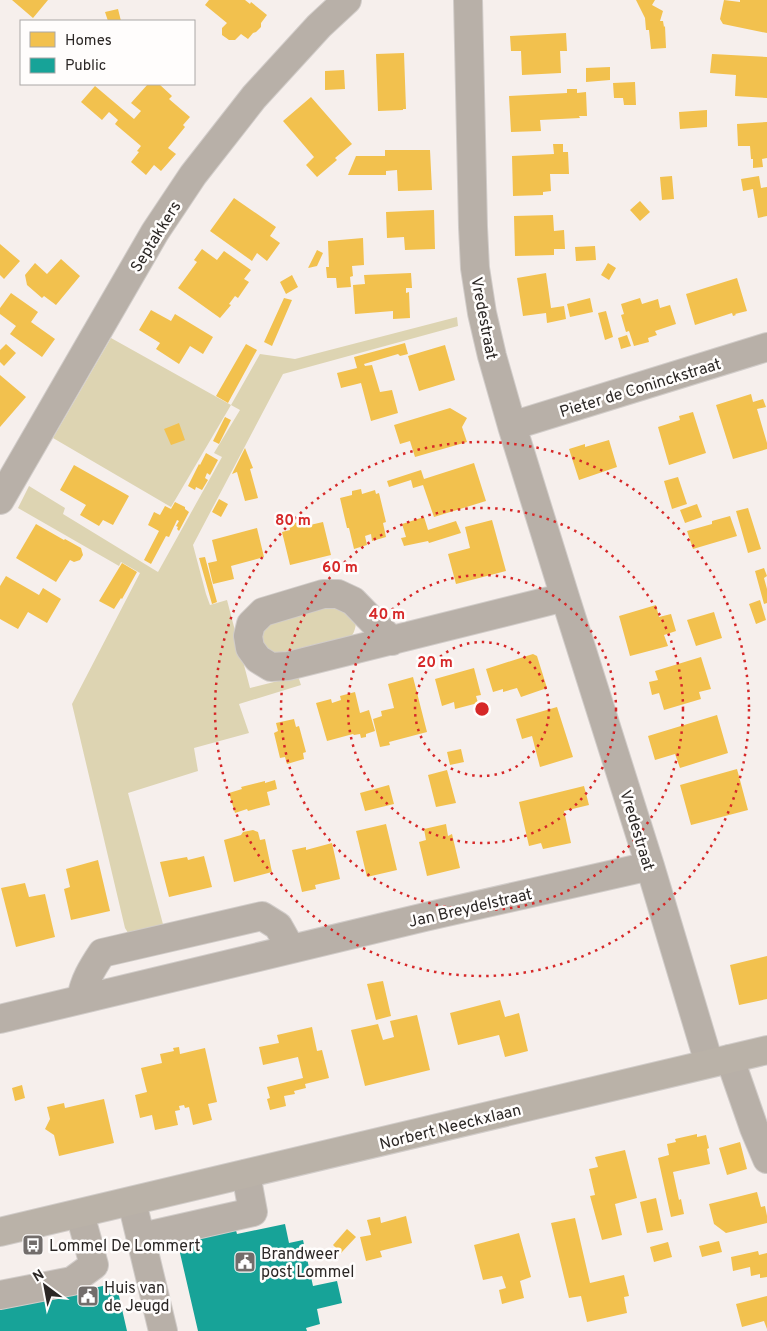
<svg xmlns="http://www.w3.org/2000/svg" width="767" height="1331" font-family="Overpass,sans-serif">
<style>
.green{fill:#ddd4b2}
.homes{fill:#f2c14e}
.public{fill:#17a398}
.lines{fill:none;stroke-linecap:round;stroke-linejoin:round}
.minor-casing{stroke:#d1ccc9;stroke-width:30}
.major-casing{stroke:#d1ccc9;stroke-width:30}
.minor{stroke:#b8b0a8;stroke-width:28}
.major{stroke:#bab2a8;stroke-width:28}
.ring{fill:none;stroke:#d62828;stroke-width:2.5;stroke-dasharray:2.5 5}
.labels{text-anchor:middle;stroke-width:5;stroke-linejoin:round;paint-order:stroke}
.street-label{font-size:16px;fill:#2b2725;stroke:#fffdfc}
.poi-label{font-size:16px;fill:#2b2725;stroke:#fffdfc;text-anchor:start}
.centre{fill:#d62828;stroke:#fffdfc;stroke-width:2.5}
.ring-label{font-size:15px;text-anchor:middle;font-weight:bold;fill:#d62828;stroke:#fffdfc;stroke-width:5;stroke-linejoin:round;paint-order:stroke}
</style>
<rect width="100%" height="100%" fill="#f6efec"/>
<path class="green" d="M457,317L458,326L283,374L193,545L206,594L210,605L227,600L250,688L298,676L301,685L239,704L249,733L194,748L198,771L128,793L164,928L130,936L125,928L72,704L140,573L121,562L119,566L18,508L29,486L65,508L63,514L158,572L222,457L214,453L240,410L231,405L171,507L53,438L111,338L231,405L260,354L295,359Z
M338,604L356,620C356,630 353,635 347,642L281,659L260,649L262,629L268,623Z"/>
<path class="homes" d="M12,0H48L33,18Z
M209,0H245L250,4L251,2L267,15L261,23V27L256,32L253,33L248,39L241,34L235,40H229L222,35V28L227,23L205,5Z
M636,0H655L652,5L663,11L660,21H663L664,27L665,26L666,48L651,49L649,30H646L645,18Z
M724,0L740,2V0H767V33L723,24L720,19Z
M118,9L121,21H108L105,12Z
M566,33L567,51H560L561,73L522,75L521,51H511L510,36Z
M404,53L406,109H403V110L378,111L376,54Z
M712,54L767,57V98L735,96L736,75L710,73Z
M610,67V80L586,82V68Z
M344,70L345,89L325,90V71Z
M635,82L636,105H624L623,98H614L613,83Z
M148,84H159L172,96L169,99L190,117L183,125L185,127L168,148L176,154L161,171L154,165L146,175L131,162L139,152L137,151L141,146L115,124L118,120L109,112L102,120L81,102L95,86L134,119L141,111L131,103Z
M567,89H577V93L586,92L587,116H579L580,118L540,120L541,131L511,132L509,96L567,93Z
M311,97L352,144L335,158L337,160L317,177L306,165L314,157L283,121Z
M707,110V127L680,129L679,112Z
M767,122V158L762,159L763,167L753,168V159H751L750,146H738L737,124Z
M553,144H563V152H568L569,174H550L551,191L543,192V195L513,196L512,156L554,154Z
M385,150H430L432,190L398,191L397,170L386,171V175H348L356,156H385Z
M672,176L674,199L662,200L660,177Z
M759,176L761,188L767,187V216L758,218L753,189L743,191L741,179Z
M234,198L276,227L270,236L280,243L267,261L257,253L252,261L210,231Z
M640,201L650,212L640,221L630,210Z
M434,210L435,249L405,250L404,237L387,238L386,212Z
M553,215L554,231L564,230L565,249H554V255L515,256L514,216Z
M363,238L364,265L352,266L353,276L350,277L351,287L337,288L336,278H327L326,267H329L328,241Z
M0,244L20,261L4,279L0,275Z
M595,246L596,260L576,261L575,247Z
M202,249L217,260L224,251L251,270L244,279L249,282L238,298L235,296L229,304L231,305L220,318L178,288L197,262L194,260Z
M317,250L323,253L317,266L308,268Z
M61,259L80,276L56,305L44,296L42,298L27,285L25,275L35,263L47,274Z
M608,263L616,268L609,280L601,275Z
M411,273L412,288H406V293L409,292L410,318L393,319V311L355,314L353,285L365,284L364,275Z
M546,273L551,308L564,306L566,319L547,323L546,313L523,316L517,278Z
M292,275L298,287L286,294L280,282Z
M737,278L747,311L735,314L736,315L733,316L732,313L695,325L686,294Z
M11,293L38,312L31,322L55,339L42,357L10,334L16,326L0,314V308Z
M284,298L292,300L272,346L264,342Z
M590,298L593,312L570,317L567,304Z
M640,298L642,304L658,299L660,308L670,305L676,324L655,331L657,335L648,338L649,342L634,346L629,331L626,332L621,315L624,314L621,304Z
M151,310L171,321L175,314L213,337L203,354L190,346L179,364L156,349L160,343L139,330Z
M606,311L613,337L605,340L598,313Z
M627,335L631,346L621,349L618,338Z
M405,343L408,354L400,356L398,354L364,364L365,366L372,365L380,392L392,390L398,413L371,421L361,383L341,388L337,373L357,368L354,357Z
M6,344L16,353L4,366L0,362V350Z
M246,344L257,350L228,403L216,396Z
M445,345L455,380L419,391L408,356Z
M0,375L26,397L0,427Z
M751,394L753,402L763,399L766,407L757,409L767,443V449L733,459L716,405Z
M450,408L467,418L462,427L467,442L415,457L410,441L400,444L394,425Z
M693,412L706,453L669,465L658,427L680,420L679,416Z
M225,417L231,420L219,444L213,441Z
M179,423L185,440L171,445L164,429Z
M609,440L617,467L579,480L569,449L585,444V447Z
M245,448L253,468L250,469L258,498L245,501L237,472L232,474Z
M206,453L218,460L210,475L207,473L205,478L208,480L202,490L196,487L195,490L188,486L199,464L200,465Z
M474,463L486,501L434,517L423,485L413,488L411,480L389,487L387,481L421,470L424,479Z
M74,465L129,496L113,525L103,520L99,526L80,515L86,505L60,490Z
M678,477L687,504L672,509L664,481Z
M361,489L362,494L375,490L376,494L379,493L386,522L383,523L386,537L372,541L371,534L365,536L367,545L354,549L349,528H347L340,498L352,495V491Z
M219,499L228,504L221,517L212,512Z
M175,502L185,507V509L189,512L179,531L177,529L178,527L176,526L179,521L177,520L169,537L166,536L151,564L144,560L159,531L148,525L154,512L160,515L165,506L171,509Z
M697,504L702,517L685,523L680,510Z
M748,508L761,549L748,553L736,511Z
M730,516L737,536L693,549L687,531L712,524V521Z
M424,517L428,530L456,521L461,533L429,543L428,541L404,546L401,538L406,537L402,524Z
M309,520L310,525L323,522L331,555L290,565L282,532L290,530L289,524Z
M492,520L506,571L456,584L448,554L470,548L465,527Z
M36,524L64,540L65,539L81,548L83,555L80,560L74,562L70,560L56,582L16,558Z
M257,528L264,557L231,566L234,579L213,584L208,563L217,561L212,540Z
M205,557L217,602L212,604L199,558Z
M122,563L137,572L122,599L121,598L114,609L99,601Z
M764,568L767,576L764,578L767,589V603L764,604L755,571Z
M6,576L39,595L43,588L61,599L47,623L28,612L18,629L0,619V586Z
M760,600L766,620L756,624L749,604Z
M656,605L659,617L671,614L676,631L664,635L668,646L630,656L619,616Z
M714,612L722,638L696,646L687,620Z
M533,654L537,656L547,688L521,697L517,688L503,692V689L493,692L486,669Z
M701,657L711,689L699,692L701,699L664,710L659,693L652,695L649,682L658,680L655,671Z
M474,668L481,695L476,696L478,703L455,709L454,702L442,706L435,679Z
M413,677L427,732L389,742L390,745L380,747L373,719L382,716L381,711L394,708L388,684Z
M355,692L360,713L369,710L375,731L366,734V737L361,738L360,734L354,735L353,734L327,741L316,703L331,699L332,703L341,700L340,696Z
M557,707L573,757L540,767L532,736L522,739L516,719Z
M717,715L728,753L680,768L675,754L655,760L648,736Z
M294,719L296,727L299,726L306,752L303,753L304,759L287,764L285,757L280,758L274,733L278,731L276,723Z
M461,749L464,762L450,765L447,752Z
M737,769L748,810L691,825L680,785Z
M447,770L456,803L436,807L428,775Z
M275,780L277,789L267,792L270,805L248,811L247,809L235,813L229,793L242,789L241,787L265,781V783Z
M389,785L394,804L365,811L360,793Z
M584,786L589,805L564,811L571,843L543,849L541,843L529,846L519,802Z
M386,824L397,870L367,877L356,831Z
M446,824L448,836L452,834L460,868L427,876L419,842L426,840L424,829Z
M253,830L258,832L260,840L265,839L272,872L234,882L224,840L241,835L243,832Z
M332,843L340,879L315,885L316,889L302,892L292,850L306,847V850Z
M204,856L212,887L169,897L160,862L187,857L188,860Z
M98,860L110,911L71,920L64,889L70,887L66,869Z
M25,883L29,897L45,894L55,937L16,947L1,888Z
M767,956V999L739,1005L730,965Z
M383,981L391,1016L376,1020L367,984Z
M500,1000L505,1017L519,1013L528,1051L505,1057L499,1035L458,1045L450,1013Z
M417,1015L430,1070L365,1086L351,1030L378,1024L383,1040L394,1037L390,1021Z
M312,1027L317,1051L322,1050L329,1078L305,1084L306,1088L294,1091L295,1094L284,1096L286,1106L270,1110L267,1099L270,1098L267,1087L303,1078L298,1057L263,1065L259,1047L279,1043L277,1035Z
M179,1047L180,1054L205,1048L217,1102L208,1104L212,1120L193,1125L189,1107L185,1108L184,1105L179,1106L180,1110L175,1111L178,1125L155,1130L152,1115L140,1118L135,1095L147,1092L141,1068L162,1063L160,1054L174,1051L173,1048Z
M22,1085L25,1098L15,1101L12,1088Z
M104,1099L114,1143L59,1156L54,1135L45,1129L50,1119L47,1107L64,1103L65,1108Z
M697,1134V1137L706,1135L709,1148L707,1149L710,1164L673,1172L679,1200L681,1199L684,1214L671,1217L658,1158L669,1155L667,1144L676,1142L675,1139Z
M740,1142L747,1169L727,1175L719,1148Z
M625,1150L637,1198L615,1204L622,1235L602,1240L590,1196L595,1195L589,1169L598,1167L595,1157Z
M757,1192L761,1207L765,1206L767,1216V1223L726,1233L714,1224L709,1204Z
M656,1198L663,1230L647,1233L640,1202Z
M406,1216L412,1243L380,1251L382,1257L366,1261L360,1237L371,1235L367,1220L380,1217L381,1223Z
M575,1218L590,1283L624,1275L629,1296L624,1297L627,1313L587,1322L581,1296L569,1298L551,1223Z
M347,1229L356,1237L341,1253L333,1245Z
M519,1233L531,1277L520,1281L524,1298L502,1304L499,1290L506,1288L502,1276L483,1280L474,1245Z
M719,1241L722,1252L702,1257L699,1246Z
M668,1242L672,1257L654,1262L650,1247Z
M758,1251L759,1255L767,1253V1277L760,1278V1274L751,1276L750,1267L733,1271L731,1257Z
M767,1296V1329L764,1321L742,1327L736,1304Z"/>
<path class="public" d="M285,1224L289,1243L303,1240L313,1286L337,1281L342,1303L317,1309L320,1324L306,1328L307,1331H198L177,1240L235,1227L237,1234Z
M116,1283L127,1331H0V1309Z"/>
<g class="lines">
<g class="minor-casing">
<path id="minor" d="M468,0L473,227L475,268L482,313L492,356L512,426L565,597L650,866L709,1063
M512,426L767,347
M0,500L155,232L193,175L254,97L319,26L347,0
M392,641L353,601L338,594H323L263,612L251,624L248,636L250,648L258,659L271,667L288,666L565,597
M81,999C84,981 92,968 102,953L262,916L278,926L291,949
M0,1019L425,917L650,866
M730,1059L754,1128L767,1159
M132,1202L163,1331
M142,1237L253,1212L246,1174
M0,1295L72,1281L94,1265L80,1214"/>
</g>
<g class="major-casing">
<path id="major" d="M0,1232L767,1050"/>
</g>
<use href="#minor" class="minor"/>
<use href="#major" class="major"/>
</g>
<g class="ring">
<circle cx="482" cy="709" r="67"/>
<circle cx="482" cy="709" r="134"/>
<circle cx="482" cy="709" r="201"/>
<circle cx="482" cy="709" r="267"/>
</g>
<defs>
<g id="bus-square" transform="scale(1.125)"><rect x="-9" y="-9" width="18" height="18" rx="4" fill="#726d6b" stroke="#fffdfc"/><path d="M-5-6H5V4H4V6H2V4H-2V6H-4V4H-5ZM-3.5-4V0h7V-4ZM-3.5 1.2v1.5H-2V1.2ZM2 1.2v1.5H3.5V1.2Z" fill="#fff"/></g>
<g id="civic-square" transform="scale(1.125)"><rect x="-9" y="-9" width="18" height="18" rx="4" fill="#726d6b" stroke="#fffdfc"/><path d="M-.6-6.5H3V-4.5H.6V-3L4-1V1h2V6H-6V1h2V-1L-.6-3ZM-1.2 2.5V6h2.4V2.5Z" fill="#fff"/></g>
</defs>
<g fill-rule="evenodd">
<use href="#bus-square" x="33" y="1245"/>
<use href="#civic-square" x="245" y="1262"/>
<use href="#civic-square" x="88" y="1296"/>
</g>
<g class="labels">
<g class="street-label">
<text transform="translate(155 236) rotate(-58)" y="6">Septakkers</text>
<text transform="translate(485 318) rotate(79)" y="6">Vredestraat</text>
<text transform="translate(640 387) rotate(-17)" y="6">Pieter de Coninckstraat</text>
<text transform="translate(638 830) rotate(73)" y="6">Vredestraat</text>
<text transform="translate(470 907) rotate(-13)" y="6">Jan Breydelstraat</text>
<text transform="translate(450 1126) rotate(-14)" y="6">Norbert Neeckxlaan</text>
</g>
<g class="poi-label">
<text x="49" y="1251">Lommel De Lommert</text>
<text x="261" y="1259">Brandweer<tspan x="261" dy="18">post Lommel</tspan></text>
<text x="104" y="1293">Huis van<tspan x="104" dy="18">de Jeugd</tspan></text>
</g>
</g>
<circle cx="482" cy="709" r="8" class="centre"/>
<g class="ring-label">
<text x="293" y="525">80 m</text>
<text x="340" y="572">60 m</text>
<text x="387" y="619">40 m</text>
<text x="435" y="667">20 m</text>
</g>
<rect x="20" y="20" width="175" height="65" fill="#fffdfc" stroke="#aaa7a6"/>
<rect x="30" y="32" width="25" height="15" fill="#f2c14e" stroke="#aaa7a6"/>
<text x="65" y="45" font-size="15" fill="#2b2725">Homes</text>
<rect x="30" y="58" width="25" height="15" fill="#17a398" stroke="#aaa7a6"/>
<text x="65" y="70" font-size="15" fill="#2b2725">Public</text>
<g transform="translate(45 1286) rotate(328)" stroke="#fffdfc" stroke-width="4" paint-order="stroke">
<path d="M0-4L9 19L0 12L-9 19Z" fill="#2b2725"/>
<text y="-8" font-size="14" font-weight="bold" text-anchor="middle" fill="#2b2725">N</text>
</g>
</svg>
